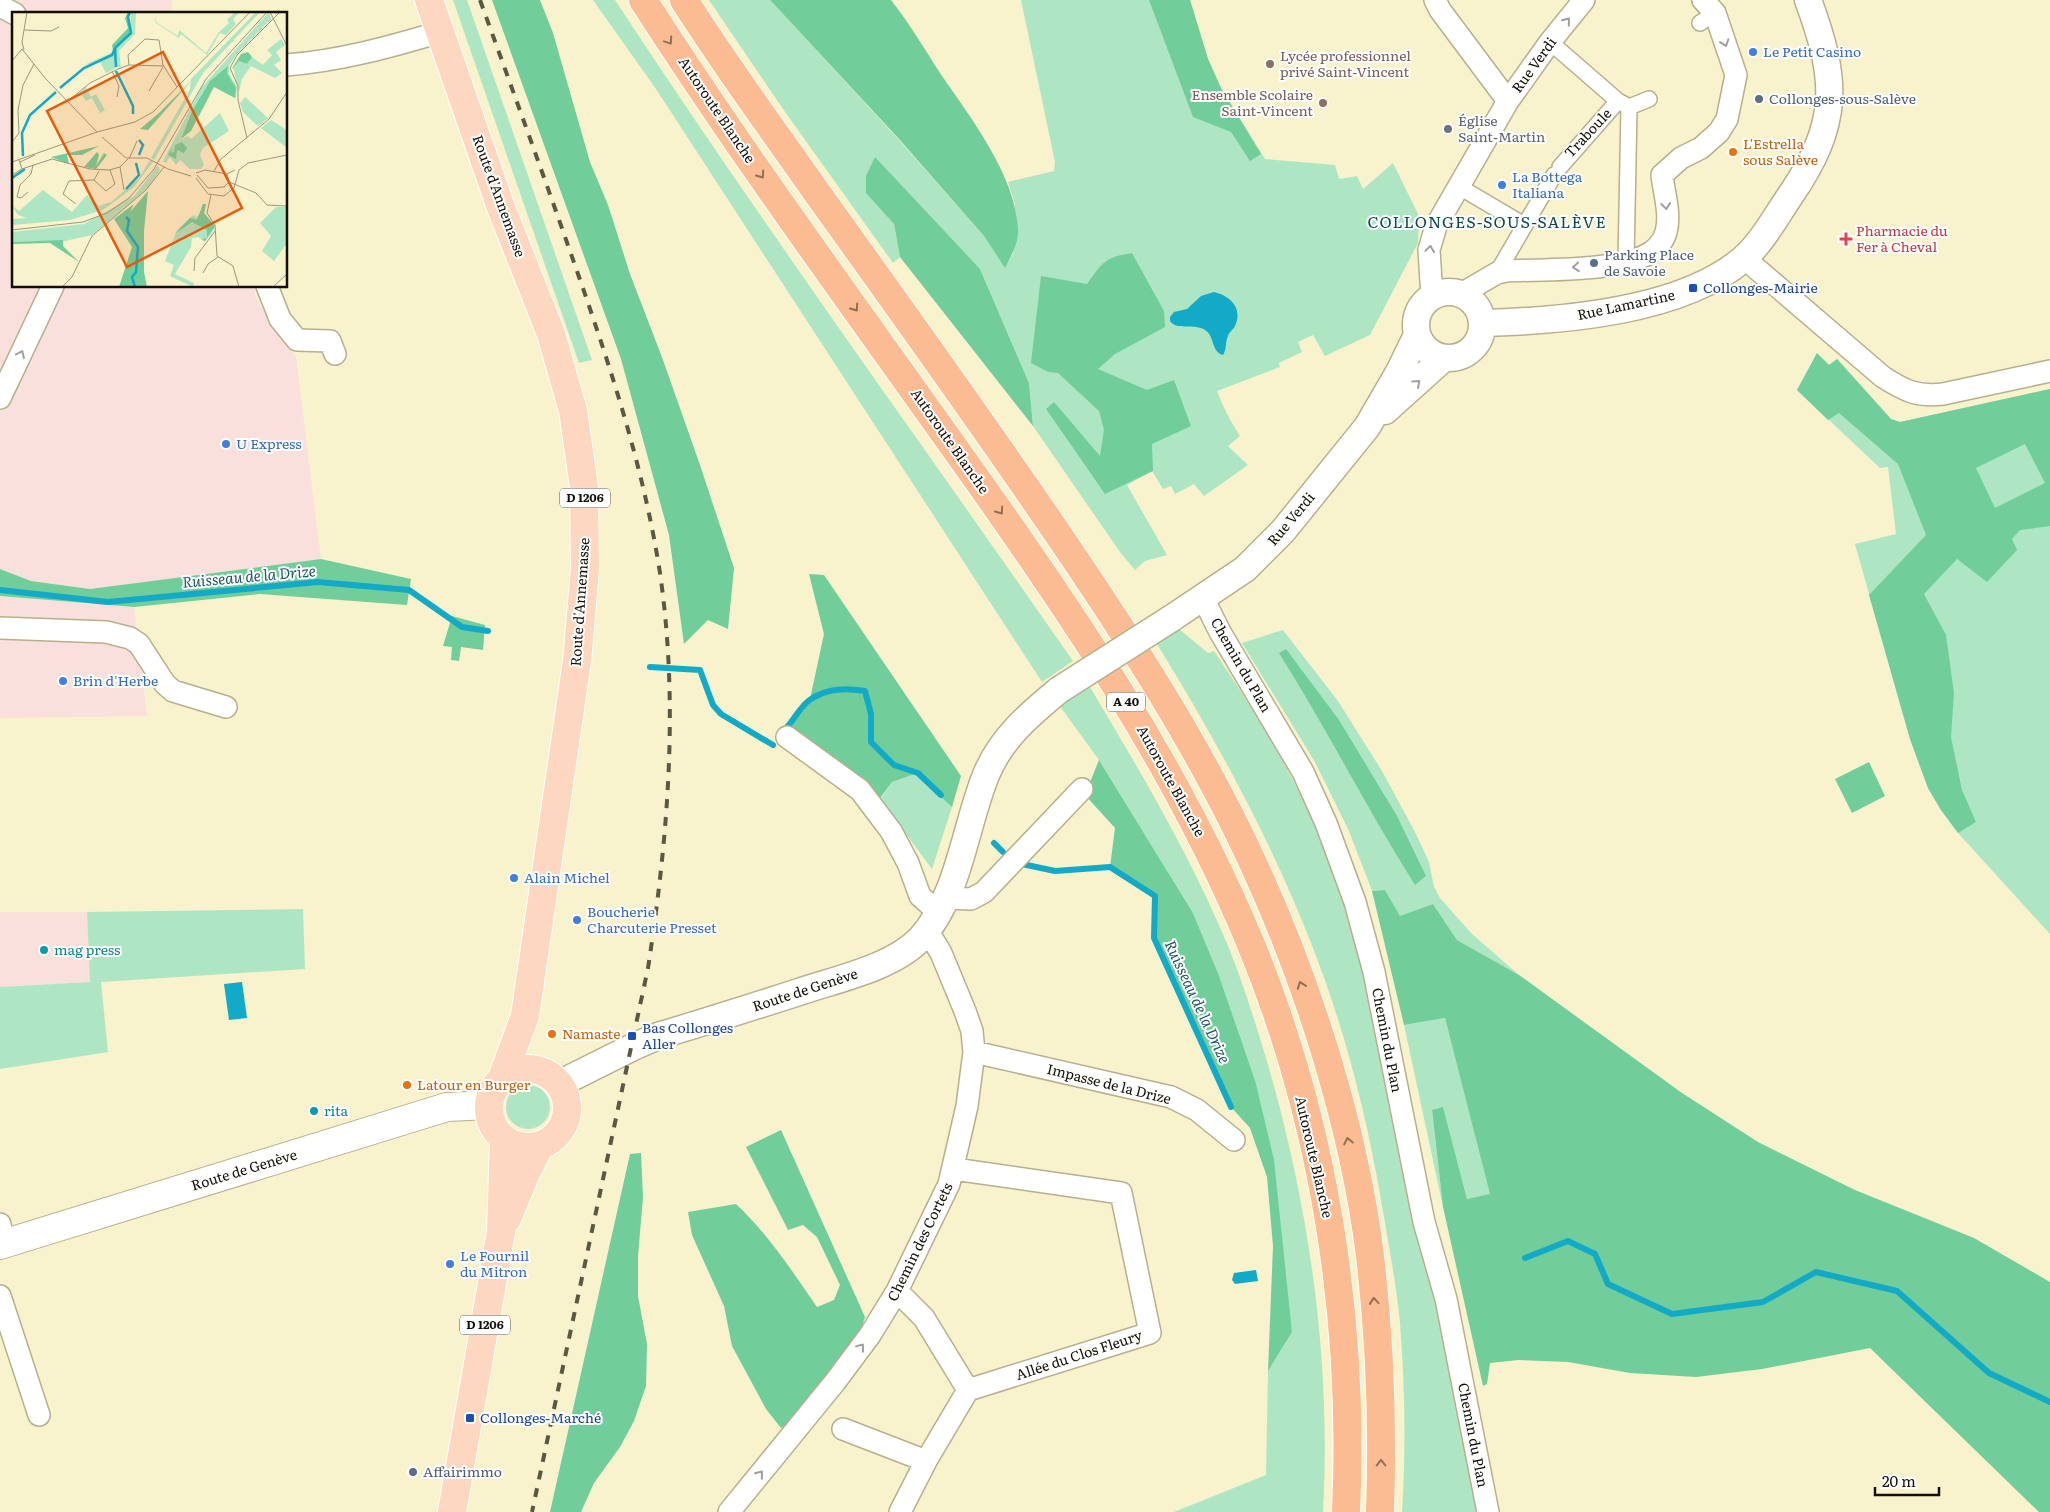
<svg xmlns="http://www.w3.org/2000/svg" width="2050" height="1512" font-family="Literata,serif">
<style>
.commercial{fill:#fae0dd}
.green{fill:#aee6c4}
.forest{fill:#71ce9a;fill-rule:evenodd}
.water{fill:#12aac6}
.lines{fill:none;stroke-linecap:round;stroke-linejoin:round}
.stream{stroke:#12aac6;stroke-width:6}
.pedestrian-casing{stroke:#b6b08d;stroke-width:18}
.minor-casing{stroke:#b6b08d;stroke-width:24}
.tertiary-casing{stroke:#b6b08d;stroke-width:29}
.secondary-casing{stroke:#b6b08d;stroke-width:30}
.primary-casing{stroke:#fff;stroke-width:30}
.motorway-casing{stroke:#fff;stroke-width:30}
.pedestrian{stroke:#fff;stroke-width:15}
.minor{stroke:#fff;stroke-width:21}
.tertiary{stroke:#fff;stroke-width:26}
.secondary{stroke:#fff;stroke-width:28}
.primary{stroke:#fdd7bf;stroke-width:28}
.motorway{stroke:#fbbc94;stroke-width:28}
.rail{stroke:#5a5743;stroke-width:4;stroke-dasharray:9 9;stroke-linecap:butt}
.tertiary-bridge-casing{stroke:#b6b08d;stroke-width:29;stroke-linecap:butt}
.tertiary-bridge{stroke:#fff;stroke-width:26}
.oneway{stroke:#a09f9b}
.oneway2{stroke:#926f53}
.shop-dot{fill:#3f7fe0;stroke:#fff;stroke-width:2}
.education-dot{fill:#8d6e63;stroke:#fff;stroke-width:2}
.service-dot{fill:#5c6f8a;stroke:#fff;stroke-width:2}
.worship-dot{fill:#6b7280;stroke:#fff;stroke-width:2}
.food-dot{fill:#e8710a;stroke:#fff;stroke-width:2}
.health-dot{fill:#e0444e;stroke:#fff;stroke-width:2}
.transit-dot{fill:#1a4fb4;stroke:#fff;stroke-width:2}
.culture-dot{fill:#0f9aa8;stroke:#fff;stroke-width:2}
.labels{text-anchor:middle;stroke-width:4;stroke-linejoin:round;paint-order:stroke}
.shield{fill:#fff;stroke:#59584f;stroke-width:1}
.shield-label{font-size:12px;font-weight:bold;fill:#121004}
.shop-label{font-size:14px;fill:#366cbe;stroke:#fff;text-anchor:start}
.education-label{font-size:14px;fill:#785e54;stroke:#fff;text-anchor:start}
.street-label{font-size:14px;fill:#121004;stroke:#fff}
.service-label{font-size:14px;fill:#4e5e75;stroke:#fff;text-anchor:start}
.worship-label{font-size:14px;fill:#5b616d;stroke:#fff;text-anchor:start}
.food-label{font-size:14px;fill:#c56008;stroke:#fff;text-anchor:start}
.health-label{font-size:14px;fill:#be3a42;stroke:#fff;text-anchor:start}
.transit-label{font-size:14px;fill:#164399;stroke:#fff;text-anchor:start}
.culture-label{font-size:14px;fill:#0d838f;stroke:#fff;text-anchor:start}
.water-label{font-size:15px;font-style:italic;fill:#225764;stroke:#fff}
.quarter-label{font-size:16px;letter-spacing:1px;fill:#0b4b4b;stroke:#fff}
.inset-river{fill:none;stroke:#12aac6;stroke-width:2.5}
.inset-road{fill:none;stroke:#9c987d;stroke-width:1}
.view{fill:#e8590c;fill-opacity:0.15;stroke:#e8590c;stroke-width:2.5}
.inset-edge{fill:none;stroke:#121004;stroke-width:2.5}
</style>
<rect width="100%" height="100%" fill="#f8f2cd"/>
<path class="commercial" d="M0,0H172V14H14V286H254L256,299L296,357L321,559L90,589L31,581L0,569Z
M0,596L134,607L147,716L0,718Z
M0,912H87L90,982L0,987Z"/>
<path class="green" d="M453,0H467L592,360L579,363Z
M593,0H615C762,224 920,441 1073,661L1042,682L656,89Z
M709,0H770L899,140L984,236L1005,267L1013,254L1015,204L1008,182L1054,171L1055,162L1021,0H1190L1208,59L1221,88L1265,159L1335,165L1339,179L1357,176L1363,189L1393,163L1419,216L1418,243L1370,335L1325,356L1313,335L1298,342L1302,352L1279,363L1280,367L1217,391C1224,409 1230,420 1240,436L1228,446L1248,465L1204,496L1194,484L1175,494L1171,486L1163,489L1152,471L1127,485L1167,555L1145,561L1135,570L1120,552L1033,426L1029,383L980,269L866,192L894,224L900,257L893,263L783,109Z
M1817,353L1829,365L1837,359L1891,419L1900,422L2050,389V934L1958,833L1941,810L1928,788L1910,739L1855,544L1896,534L1888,467L1880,468L1797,390Z
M1179,629L1208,653L1214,651C1261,720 1305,792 1333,871C1363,953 1379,1039 1397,1123C1426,1253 1453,1382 1480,1512H1402C1406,1449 1405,1386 1400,1323C1396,1282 1388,1241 1381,1200C1366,1113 1344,1026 1311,943C1270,838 1216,740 1157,644Z
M1283,630L1338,701L1382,771L1415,832L1429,862L1434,887L1440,898L1472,934L1519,975L1457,940L1433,904L1400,917L1385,890L1372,891L1349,831L1315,762L1242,643Z
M1090,687C1140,771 1190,855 1228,946C1245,988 1258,1031 1271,1075C1311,1218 1331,1364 1323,1512H1174L1266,1475L1268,1371L1292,1332L1255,1080L1218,973L1193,913L1099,760L1059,705Z
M915,774L952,807L932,869L880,799L892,782Z
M303,909L305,969L101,982L108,1052L0,1069V987L90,982L87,912Z
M1445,1018L1491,1195L1467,1199L1443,1108L1432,1111L1443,1207L1404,1025Z
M506 1107a22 22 0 1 1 44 0a22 22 0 1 1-44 0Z"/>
<path class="forest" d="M492,0H540L553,33L590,162L608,205L630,274L663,360L700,465L734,568L728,629L708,620L684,644L669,535L621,359Z
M770,0H891C909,23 924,48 940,73C970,117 1015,174 1018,229C1019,243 1011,256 1005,268L984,236L899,139Z
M1149,0H1190L1208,59L1221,88L1261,154L1250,161L1231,132L1193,117Z
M875,157L980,269L1029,383L1033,426L900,257L894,224L866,193V176Z
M1132,253L1164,311L1165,327L1115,354L1098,369L1147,390L1174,380L1191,426L1152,444L1153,471L1105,494L1046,409L1054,402L1100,456L1104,430L1099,411L1058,373L1048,372L1031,363L1041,276L1087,284C1102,263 1105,257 1132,253Z
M1817,353L1829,365L1837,359L1891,419L1900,422L2050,389V526L2020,530L2012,539L2017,550L1987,582L1957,559L1924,594L1946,635L1954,693L1951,737L1962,790L1976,822L1958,833L1941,810L1928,788L1910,739L1869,595L1926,535L1898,464L1839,413L1828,420L1797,390ZM2025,444L2045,483L1995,508L1976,468Z
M321,559L411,579L407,605L260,594L134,607L0,596V569L31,581L90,589Z
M809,574L824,575L961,776L952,807L915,774L892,782L880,798L858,776L788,726L810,699L824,634Z
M452,616L485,625L483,650L461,647L459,661L451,660L452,647L443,646Z
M1286,649L1339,720L1397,816L1426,876L1415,885C1367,809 1327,729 1279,653Z
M1099,760L1193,913L1218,973L1255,1080L1274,1160L1292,1332L1268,1371L1273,1246L1267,1177L1250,1128L1231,1107L1154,938L1155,896L1110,867L1115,828L1085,795Z
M1869,762L1885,796L1852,813L1835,779Z
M1385,890L1400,916L1433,904L1457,940L1519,975L1682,1093L1758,1142L1855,1190L1974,1238L2050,1282V1512H2039L1870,1348L1762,1369L1696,1377L1630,1373L1568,1362L1518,1360L1490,1363L1487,1384L1483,1386L1443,1207L1432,1110L1443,1107L1467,1199L1490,1194L1445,1018L1404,1025L1372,891Z
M781,1130L865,1317L859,1336L800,1416L781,1428L766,1409L732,1346L724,1306L692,1235L688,1212L736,1204C769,1235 792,1271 817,1307L834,1300L840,1285L817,1237L803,1225L788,1230L746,1147Z
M641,1153L643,1197L638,1256V1296L647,1344L646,1386L634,1421L620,1447L594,1483L581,1512H550L630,1154Z"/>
<path class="water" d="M1214,292C1231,296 1243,309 1235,326C1233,330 1229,332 1228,336C1225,342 1227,349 1223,355C1211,352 1215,336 1205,330C1195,323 1177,331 1170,321V317L1174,312L1187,309L1201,296Z
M242,982L247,1018L229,1020L224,984Z
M1256,1270L1258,1281L1235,1284L1232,1280L1234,1273Z"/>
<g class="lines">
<path class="stream" d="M0,590L108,602L318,582L409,590L462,627L488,631
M650,667L700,670L713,705L721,714L773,745
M788,726C795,718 802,704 811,699C828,688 846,688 865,691L871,714V742L894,765L918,773L941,795
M994,843L1003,852
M1022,864L1055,871L1110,867L1155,896L1154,938L1231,1107
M1525,1258L1568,1241L1595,1254L1608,1284L1672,1314L1763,1302L1816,1272L1897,1291L1989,1373L2050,1402"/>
<g class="pedestrian-casing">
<path id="pedestrian" d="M1700,23L1715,13
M1550,42L1618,101L1629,107L1626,261
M1629,107L1649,99
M1560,167L1618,101
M1458,186L1524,225
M1497,273L1554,175"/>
</g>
<g class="minor-casing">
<path id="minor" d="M1435,0L1440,10L1508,101
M0,6L15,14
M286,65C339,61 390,47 440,32
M1744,258L1883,377C1905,391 1917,397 1943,394L2050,371
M267,286L280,319L297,340L330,341L335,354
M1461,294L1497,273L1507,271C1546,269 1617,272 1650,253C1657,249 1664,240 1666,232C1671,215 1664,193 1662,175L1681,158L1701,148L1719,132L1727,119L1736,75L1715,13L1703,0
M1432,297L1429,250L1436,226L1508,101L1550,42L1584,0
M0,398L53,286
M1203,598L1220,632L1303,772L1326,823L1355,902L1374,972L1424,1222L1446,1299L1488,1512
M0,628L106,632L130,638L139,644L165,684L173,691L226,707
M787,737L860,790L891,831L908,863L920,896L938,912
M945,898L971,899L984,892L1082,789
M974,1052L1171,1097L1197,1110L1234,1140
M954,1169L1121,1193L1150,1333L968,1390
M0,1224L4,1244
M897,1291L924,1318L968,1390L926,1461L900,1512
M0,1296L39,1415
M843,1429L926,1461
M729,1512L835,1382L870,1335L897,1291L949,1184L967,1106L974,1052L972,1031L965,1011L941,953L927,930"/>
</g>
<g class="tertiary-casing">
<path id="tertiary" d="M1416 325a33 33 0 1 1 66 0a33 33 0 1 1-66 0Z
M1482,323C1561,321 1681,312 1743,259C1761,244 1777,215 1790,196C1840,123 1838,81 1808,0
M1385,411L1444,358
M1172,618L1245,569L1283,531L1367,427L1399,372L1417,335
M559,1084L633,1047L658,1036C705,1022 752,1007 799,992C837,979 892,968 920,939C959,897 965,826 986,775C1001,738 1030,714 1059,690"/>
</g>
<g class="secondary-casing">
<path id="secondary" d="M0,1245L447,1107L489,1105"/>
</g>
<g class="primary-casing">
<path id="primary" d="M429,0L500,205L551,334L573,411L584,487L585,569L577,661L525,1016L502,1078
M489 1108a39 39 0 1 1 78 0a39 39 0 1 1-78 0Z
M507,1219L525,1175L540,1145
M452,1512L501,1232L504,1139"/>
</g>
<g class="motorway-casing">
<path id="motorway" d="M643,0C743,156 854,306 961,457C1071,611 1177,767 1250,942C1324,1121 1355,1319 1346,1512
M684,0C725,65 771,127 815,190C898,306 982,422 1062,540C1132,643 1201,750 1253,863C1308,982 1354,1126 1370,1256C1380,1341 1383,1426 1380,1512"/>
</g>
<use href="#pedestrian" class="pedestrian"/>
<use href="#minor" class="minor"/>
<use href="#tertiary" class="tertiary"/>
<use href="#secondary" class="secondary"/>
<use href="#primary" class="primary"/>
<use href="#motorway" class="motorway"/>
<path class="rail" d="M480,0C513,91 546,182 578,274C612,372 644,470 660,573C679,705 668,837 648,968L532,1512"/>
<g class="tertiary-bridge-casing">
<path id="tertiary-bridge" d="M1059,690L1172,618"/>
</g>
<use href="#tertiary-bridge" class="tertiary-bridge"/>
</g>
<defs><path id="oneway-chevron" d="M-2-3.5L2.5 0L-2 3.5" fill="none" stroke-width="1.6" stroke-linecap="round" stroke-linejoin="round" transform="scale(1.25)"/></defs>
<g class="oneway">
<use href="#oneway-chevron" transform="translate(1567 21) rotate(-51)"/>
<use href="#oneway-chevron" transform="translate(1725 43) rotate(71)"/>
<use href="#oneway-chevron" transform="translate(1666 206) rotate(83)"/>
<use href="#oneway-chevron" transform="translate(1430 249) rotate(-82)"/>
<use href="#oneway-chevron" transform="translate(1576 267) rotate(176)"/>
<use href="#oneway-chevron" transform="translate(21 354) rotate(-65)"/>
<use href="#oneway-chevron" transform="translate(1417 383) rotate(-42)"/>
<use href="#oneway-chevron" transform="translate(861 1347) rotate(-53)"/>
<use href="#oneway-chevron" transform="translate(760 1474) rotate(-51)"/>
</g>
<g class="oneway2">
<use href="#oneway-chevron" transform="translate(669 41) rotate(56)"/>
<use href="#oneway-chevron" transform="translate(761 175) rotate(55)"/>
<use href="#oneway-chevron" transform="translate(855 308) rotate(55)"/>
<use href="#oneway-chevron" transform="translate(1000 511) rotate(55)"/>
<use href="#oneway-chevron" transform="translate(1301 985) rotate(-110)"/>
<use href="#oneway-chevron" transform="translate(1348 1141) rotate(-102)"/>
<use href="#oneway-chevron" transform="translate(1374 1301) rotate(-95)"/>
<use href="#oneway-chevron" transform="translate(1381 1463) rotate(-90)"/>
</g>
<g class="shop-dot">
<circle cx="1753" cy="52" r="5"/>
<circle cx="1502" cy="185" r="5"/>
<circle cx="226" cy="444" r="5"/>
<circle cx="63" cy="681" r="5"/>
<circle cx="514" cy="878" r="5"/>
<circle cx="577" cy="920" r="5"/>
<circle cx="450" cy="1264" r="5"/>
</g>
<g class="education-dot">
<circle cx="1270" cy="64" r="5"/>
<circle cx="1323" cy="103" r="5"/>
</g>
<g class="service-dot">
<circle cx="1759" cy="99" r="5"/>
<circle cx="1594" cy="263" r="5"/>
<circle cx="413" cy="1472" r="5"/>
</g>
<circle class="worship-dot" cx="1448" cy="129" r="5"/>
<g class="food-dot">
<circle cx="1733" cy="152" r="5"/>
<circle cx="552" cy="1034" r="5"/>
<circle cx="407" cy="1085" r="5"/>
</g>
<path class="health-dot" d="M1843.5 231.5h5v5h5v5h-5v5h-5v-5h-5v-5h5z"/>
<g class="transit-dot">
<rect x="1688" y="283" width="10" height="10" rx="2.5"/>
<rect x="627" y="1031" width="10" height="10" rx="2.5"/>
<rect x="465" y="1413" width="10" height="10" rx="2.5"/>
</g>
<g class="culture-dot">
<circle cx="44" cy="950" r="5"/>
<circle cx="314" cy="1111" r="5"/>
</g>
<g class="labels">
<g class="shield">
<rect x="560" y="488.5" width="50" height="19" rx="4"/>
<rect x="1107" y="692.5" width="38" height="19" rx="4"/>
<rect x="460" y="1315.5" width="50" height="19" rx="4"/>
</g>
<g class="shield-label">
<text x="585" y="502">D 1206</text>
<text x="1126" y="706">A 40</text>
<text x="485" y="1329">D 1206</text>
</g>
<g class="shop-label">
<text x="1763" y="57">Le Petit Casino</text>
<text x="1512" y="182">La Bottega<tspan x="1512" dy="16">Italiana</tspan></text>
<text x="236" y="449">U Express</text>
<text x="73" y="686">Brin d'Herbe</text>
<text x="524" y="883">Alain Michel</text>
<text x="587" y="917">Boucherie<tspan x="587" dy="16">Charcuterie Presset</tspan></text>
<text x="460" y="1261">Le Fournil<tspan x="460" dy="16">du Mitron</tspan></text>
</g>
<g class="education-label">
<text x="1280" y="61">Lycée professionnel<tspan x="1280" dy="16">privé Saint-Vincent</tspan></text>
<text x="1313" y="100" text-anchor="end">Ensemble Scolaire<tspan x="1313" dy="16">Saint-Vincent</tspan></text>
</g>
<g class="street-label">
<text transform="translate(1534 65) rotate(-54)" y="5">Rue Verdi</text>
<text transform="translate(717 110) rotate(56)" y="5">Autoroute Blanche</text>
<text transform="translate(1588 133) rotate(-47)" y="5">Traboule</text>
<text transform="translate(499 196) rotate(70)" y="5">Route d'Annemasse</text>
<text transform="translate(1626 305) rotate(-12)" y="5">Rue Lamartine</text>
<text transform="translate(950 441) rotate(55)" y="5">Autoroute Blanche</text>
<text transform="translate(1291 519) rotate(-50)" y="5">Rue Verdi</text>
<text transform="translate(580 602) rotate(-86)" y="5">Route d'Annemasse</text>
<text transform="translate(1241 665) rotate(60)" y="5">Chemin du Plan</text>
<text transform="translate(1171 781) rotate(61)" y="5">Autoroute Blanche</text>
<text transform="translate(805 990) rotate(-18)" y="5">Route de Genève</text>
<text transform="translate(1387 1040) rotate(79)" y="5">Chemin du Plan</text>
<text transform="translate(1109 1084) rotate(14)" y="5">Impasse de la Drize</text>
<text transform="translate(1314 1157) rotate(77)" y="5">Autoroute Blanche</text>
<text transform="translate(244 1170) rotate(-17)" y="5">Route de Genève</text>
<text transform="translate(920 1242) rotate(-64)" y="5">Chemin des Cortets</text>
<text transform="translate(1079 1355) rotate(-18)" y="5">Allée du Clos Fleury</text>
<text transform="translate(1473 1435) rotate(79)" y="5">Chemin du Plan</text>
</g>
<g class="service-label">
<text x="1769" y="104">Collonges-sous-Salève</text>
<text x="1604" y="260">Parking Place<tspan x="1604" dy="16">de Savoie</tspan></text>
<text x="423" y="1477">Affairimmo</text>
</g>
<g class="worship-label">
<text x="1458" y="126">Église<tspan x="1458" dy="16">Saint-Martin</tspan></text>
</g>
<g class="food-label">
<text x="1743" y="149">L'Estrella<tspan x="1743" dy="16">sous Salève</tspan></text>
<text x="562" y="1039">Namaste</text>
<text x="417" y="1090">Latour en Burger</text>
</g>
<g class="health-label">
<text x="1856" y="236">Pharmacie du<tspan x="1856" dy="16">Fer à Cheval</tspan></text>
</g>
<g class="transit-label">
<text x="1703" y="293">Collonges-Mairie</text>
<text x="642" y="1033">Bas Collonges<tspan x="642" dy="16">Aller</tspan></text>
<text x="480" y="1423">Collonges-Marché</text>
</g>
<g class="culture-label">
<text x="54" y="955">mag press</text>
<text x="324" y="1116">rita</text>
</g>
<g class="water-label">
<text transform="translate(249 577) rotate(-5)" y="5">Ruisseau de la Drize</text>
<text transform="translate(1197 1002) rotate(65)" y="5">Ruisseau de la Drize</text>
</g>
<g class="quarter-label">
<text x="1487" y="228">COLLONGES-SOUS-SALÈVE</text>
</g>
</g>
<g transform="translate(12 12)">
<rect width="275" height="275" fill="#f8f2cd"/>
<path d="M119,0H124L123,22L107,39L109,55H105V36L118,23ZM142,0L145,11L166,24L167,18L194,41L207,20L217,11L215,8L223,0H228L221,7L224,12L214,23L208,21L195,43L169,22L167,26L144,11ZM244,0H248L191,61L142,148L139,146L178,77L179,67ZM257,0L259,7L224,43L217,54V62L225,75L224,86L204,63L180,99L169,127L176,124L179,127L208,101L217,119L191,136L188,143L192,153L189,157H178L168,148L164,153L158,145L154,151L151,149L189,76ZM269,27L273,33L264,40L272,53L269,48L262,53L270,61L263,66L239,54L230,67L227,80L221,55L227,49L235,52L240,45L251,53L260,43L255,38ZM99,41H102L104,56L94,61L88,50L72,53ZM74,75L79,85L84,82L93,98L88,101L80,86L74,89L68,80ZM233,85L256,106L246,114L231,100L228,91ZM259,108L275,118V136L249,116ZM138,148L141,150L122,175L91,198L58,208L0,213V207L15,206L6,203L0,194L7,199L31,178L60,200L75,183L87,194L99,190L127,166ZM146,153L148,158L136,176L80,223L53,229L0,230V220L72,212L122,184ZM191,192H194L192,201L203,216L193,230L186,225L180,226L179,235L163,262L182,271L181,275L158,264L162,253L153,249L165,218L181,203L184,205L188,202ZM264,195H275V231L262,249L250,239L259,224L248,211Z" fill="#aee6c4"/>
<path d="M116,0L120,20L105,36L104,56L100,33L116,16L113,6ZM236,40L240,45L235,52L227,49L219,58L229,42ZM216,54L215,61L224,76L223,86L202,75L179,119L169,127L180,99L198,69ZM180,68L136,118L128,117L147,101ZM170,130L175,136L172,141L165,138L164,147L156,143L160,136L159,141L162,140L163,133ZM87,134L70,143H55L57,152L39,145ZM85,140L87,143L84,154L92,141L95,143L84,157L72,155ZM136,179L132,219V260L135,275H107L120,235L102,207L122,192L118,200ZM191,192H194L192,201L203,214L193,229L190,227L195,226V218L180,210L163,222L178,206L185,208ZM51,228V234L67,250L38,231L0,232V230Z" fill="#71ce9a"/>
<path class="inset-river" d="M103,36L119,21L116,5L118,0M103,37L104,55M104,59L121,94V102M48,76L72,56L100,43L103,36M127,128L131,133L127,143M11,144L10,121L18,103L44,80M0,166L13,157M114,177L127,163L124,151M114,205L117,208L115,219L126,235L124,260L120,265L123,275"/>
<path class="inset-road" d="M258,0L275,34M12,18L39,19L47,15M10,37L33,66L85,120M12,38L10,30L15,0M0,49L10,37M117,53L116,43L133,27L147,28L151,53L165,75M100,59L107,74L105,85M137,79L151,55M56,89L78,71L106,57L117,53L152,54M85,120L123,110L141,100L238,0M90,125L114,146H135L156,157L179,164M235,126L226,88V74L218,56L225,43L268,0M0,130L7,121L6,98L11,73L22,52M117,147L125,129M0,150L85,120M8,150L23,143M108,155L112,178M10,157L40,147L78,157L97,158L108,155L116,147M202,159L209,147L257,107L275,80M184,161L193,158L215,162L223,158M215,162L217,170L244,181L255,193L275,194M0,163L10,157L7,148M185,163L196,176L212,175L217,170M184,166L196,182L212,184L222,176L227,158L236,151L275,143M82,168L94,179L103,172L98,158M16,180L9,186L5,185L8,173L19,162L21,153M199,183L195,201L203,213L205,244L221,254L227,275M64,192L51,182L57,169L82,168L87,159M0,218L71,210L95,201L117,186L142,157L194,67L255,0M182,259L183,246L203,219M191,261L196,252L206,245M50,275L60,265L80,224L134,178L152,155M261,275L275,262"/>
<path class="view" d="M151,40L230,196L115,255L35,99Z"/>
<rect width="275" height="275" class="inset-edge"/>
</g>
<path d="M1875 1487v8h64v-8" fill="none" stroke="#121004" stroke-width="2.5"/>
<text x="1882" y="1487" font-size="15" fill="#121004" stroke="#ffffff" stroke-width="4" paint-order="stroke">20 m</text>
</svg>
